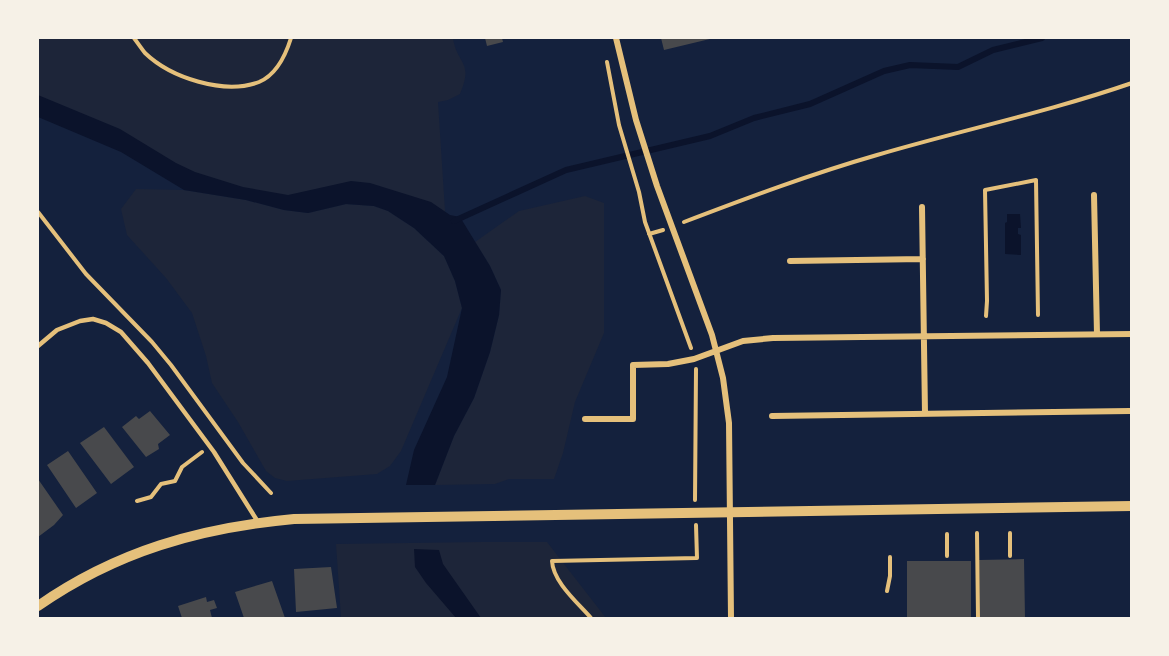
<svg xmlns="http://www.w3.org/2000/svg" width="1169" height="656" font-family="Helvetica,sans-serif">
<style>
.green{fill:#1d2539}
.water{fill:#0b132b}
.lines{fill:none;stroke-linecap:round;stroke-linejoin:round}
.stream{stroke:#0b132b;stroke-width:6}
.building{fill:#48494c}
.path{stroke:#e5c07b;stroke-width:4}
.service{stroke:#e5c07b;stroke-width:4.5}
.minor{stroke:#e5c07b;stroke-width:6}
.tertiary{stroke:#e5c07b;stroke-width:10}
</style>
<rect width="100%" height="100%" fill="#14213d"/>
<path class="green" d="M38,38H453C457,65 474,61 460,94L448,100L438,102L446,226L386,202L298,205L249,195L38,107Z
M136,189L184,190L246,200L284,210L308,213L346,204L374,206L388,211L414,228L444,256L455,281L462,308L401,451L390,466L377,474L287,481L275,478L266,471L238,422L212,383L206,356L192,313L166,278L127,235L121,209Z
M585,196L604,203V333L575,402L563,453L554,479H509L495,484L435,485L454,436L474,398L490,352L499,315L501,290L490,266L475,242L519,211Z
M481,542H547L606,618H341L336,544Z"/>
<path class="water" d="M38,95L120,129L176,163L195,172L243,187L288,195L351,181L370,183L431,202L450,215L460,217L490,266L501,290L499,315L490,352L474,398L454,436L435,485H406L414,450L447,377L462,308L455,281L444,256L414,228L388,211L374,206L346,204L308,213L284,210L246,200L184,190L121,152L38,117Z
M1007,214H1020L1021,228H1018V234L1021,235V255L1005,254V223L1007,222Z
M414,549L439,550L443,564L481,618H456L426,583L415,567Z"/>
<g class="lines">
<path class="stream" d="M454,221L566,170L710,136L754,118L810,104L884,71L910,65L958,67L993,50L1042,38"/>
</g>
<path class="building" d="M485,38H502L503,42L487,46Z
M661,38H714L664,50Z
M150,411L170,435L158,444L159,449L146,457L122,427L136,416L139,419Z
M104,427L134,467L111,484L80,443Z
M68,451L97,493L76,508L47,465Z
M38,479L63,515L54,525L38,537Z
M1024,559L1025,618H980L979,560Z
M907,561H971V618H907Z
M331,567L337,608L296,612L294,569Z
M272,581L285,618H244L235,592Z
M206,597L207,602L214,600L217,608L210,610L212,618H182L178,606Z"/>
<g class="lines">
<path class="path" d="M134,38C137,42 141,48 145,53C171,78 224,95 259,82C276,75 286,54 291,38
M607,62L619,125L639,192L645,222L691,348
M38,212L86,274L152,342L171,365L243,463L271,493
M684,222C747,198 811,174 877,155C962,130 1048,112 1132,83
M649,234L663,230
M986,316L987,301L985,190L1036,180L1038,315
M695,500L696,369
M137,501L151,497L161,484L175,481L182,467L202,452
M977,533L978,618
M1010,533V556
M947,534V556
M887,591L890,576V557
M591,618C578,603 553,582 552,561L697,558L696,525"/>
<path class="service" d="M38,346L57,330L80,321L93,319L106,323L121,332L148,363L214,452L258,522"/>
<path class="minor" d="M616,38L636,120L657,186L712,335L723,378L729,423L731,618
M1094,195L1097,334
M922,207L925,414
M790,261L923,259
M772,416L1130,411
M585,419H633V365L668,364L694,359L743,341L773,338L1132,334"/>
<path class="tertiary" d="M38,606C117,551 199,528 294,519L1132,506"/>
</g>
<rect width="1169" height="656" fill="none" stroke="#f6f1e7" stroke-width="78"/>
</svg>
